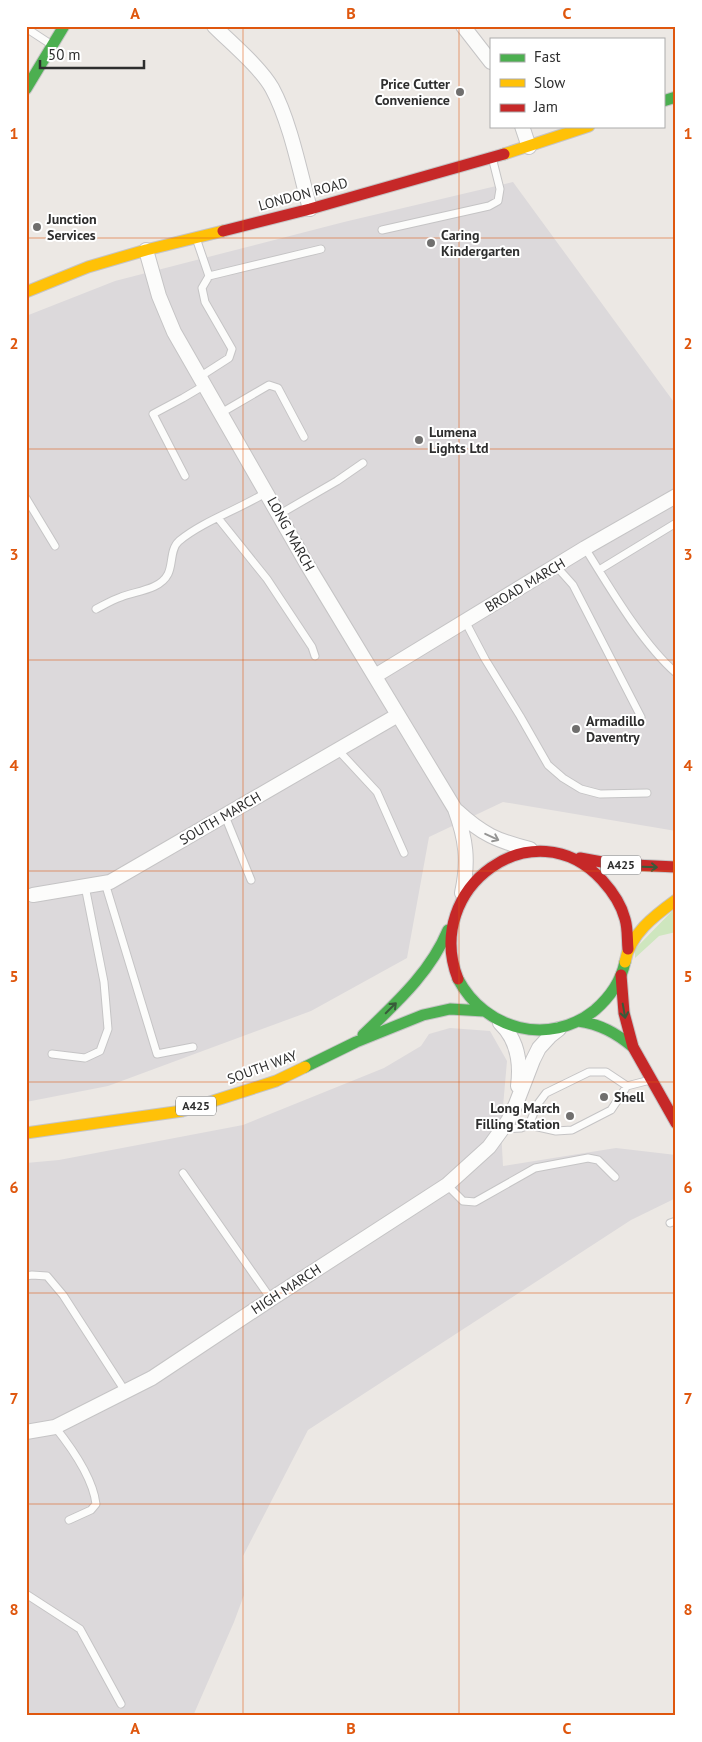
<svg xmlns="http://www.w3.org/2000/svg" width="702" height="1742" font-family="'PT Sans',sans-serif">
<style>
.industrial{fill:#dcd9db}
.green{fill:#cee6be}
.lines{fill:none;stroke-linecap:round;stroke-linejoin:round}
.lane-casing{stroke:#c5c4c5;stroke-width:9}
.street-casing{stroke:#c5c4c5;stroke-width:16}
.fast-casing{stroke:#c5c4c5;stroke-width:13}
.slow-casing{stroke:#c5c4c5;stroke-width:13}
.jam-casing{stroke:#c5c4c5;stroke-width:13}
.lane{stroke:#fcfcfb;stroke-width:7}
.street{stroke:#fcfcfb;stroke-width:14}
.fast{stroke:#4caf50;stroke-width:11}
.slow{stroke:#ffc107;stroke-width:11}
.jam{stroke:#c62828;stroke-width:11}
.oneway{stroke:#959594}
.oneway2{stroke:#385b3a}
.grid{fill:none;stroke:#df570e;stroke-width:1;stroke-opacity:0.55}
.poi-dot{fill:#706f6e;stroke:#fff;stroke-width:2}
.labels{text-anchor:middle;stroke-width:4;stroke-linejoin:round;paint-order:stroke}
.shield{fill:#fff;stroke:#6d6d6d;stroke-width:1}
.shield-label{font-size:12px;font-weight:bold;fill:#2e2e2e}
.poi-label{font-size:14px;font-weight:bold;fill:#2e2e2e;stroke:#fff;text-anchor:start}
.street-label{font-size:14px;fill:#2e2e2e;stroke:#fff}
.neatline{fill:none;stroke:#df570e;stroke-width:2}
.grid-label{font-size:16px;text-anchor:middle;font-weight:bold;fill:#df570e}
</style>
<rect width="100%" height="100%" fill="#ece8e4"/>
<path class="industrial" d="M513,182L676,405V831L503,802L429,837L407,958L311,1011L108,1086L26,1102V316L115,281L344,222Z
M450,1028L490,1031L507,1061L501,1129L503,1166L616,1148L676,1155V1198L631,1220L308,1430L243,1556L244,1595L234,1622L193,1716H26V1163L59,1160L243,1125L384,1068L421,1046L429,1034Z"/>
<path class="green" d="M676,907V932L659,936L635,958V949Z"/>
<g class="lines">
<g class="lane-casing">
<path id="lane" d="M26,28L52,45
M382,230L489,206L498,201L500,189L492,157
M196,238L209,276L321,249
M201,376L229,358L232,349L205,302L202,288L209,276
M221,413L269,385L278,388L304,437
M185,476L153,414L183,398L205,385
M26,498L55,546
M280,514L337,481L363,463
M218,518L267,579L312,647L315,656
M585,548C610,588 641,642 676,673
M556,566L573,585L641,717
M599,570L676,523
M96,609C104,605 112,600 121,597C136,591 160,590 168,574C173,564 170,549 179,541C203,521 240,509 267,492
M465,621L485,659L520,716L548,765L563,778L581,789L600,794L647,793
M338,750L377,792L404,853
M225,816L251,880
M105,883L157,1054L193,1047
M52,1054L85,1058L100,1051L108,1029L104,982L85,886
M529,1125L556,1131L572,1130L611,1110L627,1086
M503,1129L521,1128L529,1125L537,1105L546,1093L589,1072H606L627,1086L650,1080
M183,1173L271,1299
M447,1185L463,1201L475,1202L535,1168L588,1158L598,1160L615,1177
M670,1223L676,1221
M26,1276L32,1275L47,1276L63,1295L125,1391
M55,1427C71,1447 93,1479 96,1504L91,1510L69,1520
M26,1594L80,1629L121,1704"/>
</g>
<g class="street-casing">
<path id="street" d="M214,26C232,44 260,67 272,88C290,121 300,172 310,209
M463,26L491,62
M522,126L529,147
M146,250L159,296L174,332L308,566L455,809C466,839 469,861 462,893
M375,676L585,548L676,496
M457,811C482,834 497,841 530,849
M33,895L110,882L398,715
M500,1023C518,1040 521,1063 518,1086
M26,1432L55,1427L152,1378L271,1299L447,1185L489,1147L508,1121L516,1104L533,1060L539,1048L550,1036L559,1029"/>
</g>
<g class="fast-casing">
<path id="fast" d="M26,89L64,26
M663,101L676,97
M458,979C485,1030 549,1047 595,1010C610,997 621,981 625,962
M578,1021C600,1024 616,1033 633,1047
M363,1035C396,1003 430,973 448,930
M305,1067L356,1042L423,1015L450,1009L484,1011"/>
</g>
<g class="slow-casing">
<path id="slow" d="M504,154L589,126
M26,292L88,267L146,250L223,231
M625,962C630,934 654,916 676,900
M26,1133L182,1111L276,1081L305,1067"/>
</g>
<g class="jam-casing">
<path id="jam" d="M223,231L310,209L504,154
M580,858L613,864L676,867
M621,975L624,1013L633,1047L676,1123
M458,979C422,888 534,806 602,880C612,891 621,903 625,919C628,929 627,939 628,949"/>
</g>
<use href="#lane" class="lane"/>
<use href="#street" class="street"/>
<use href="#fast" class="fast"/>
<use href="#slow" class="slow"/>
<use href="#jam" class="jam"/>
</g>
<defs><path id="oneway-shaft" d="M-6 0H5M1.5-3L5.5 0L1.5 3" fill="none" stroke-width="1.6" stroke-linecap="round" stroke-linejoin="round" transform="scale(1.25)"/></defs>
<use class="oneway" href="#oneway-shaft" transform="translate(492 837) rotate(25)"/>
<g class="oneway2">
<use href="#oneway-shaft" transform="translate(650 867) rotate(2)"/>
<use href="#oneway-shaft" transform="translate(391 1008) rotate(-45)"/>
<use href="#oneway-shaft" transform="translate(624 1011) rotate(80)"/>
</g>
<path class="grid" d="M243,26V1716M459,26V1716M26,238H676M26,449H676M26,660H676M26,871H676M26,1082H676M26,1293H676M26,1504H676"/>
<g class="poi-dot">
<circle cx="460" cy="92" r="5"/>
<circle cx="37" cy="227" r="5"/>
<circle cx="431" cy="243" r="5"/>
<circle cx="419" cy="440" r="5"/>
<circle cx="576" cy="729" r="5"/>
<circle cx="604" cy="1097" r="5"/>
<circle cx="570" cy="1116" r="5"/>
</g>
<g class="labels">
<g class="shield">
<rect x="601" y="855.5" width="40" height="19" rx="4"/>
<rect x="176" y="1096.5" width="40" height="19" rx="4"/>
</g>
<g class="shield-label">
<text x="621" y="869">A425</text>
<text x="196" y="1110">A425</text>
</g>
<g class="poi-label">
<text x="450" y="89" text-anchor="end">Price Cutter<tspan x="450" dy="16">Convenience</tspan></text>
<text x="47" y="224">Junction<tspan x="47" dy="16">Services</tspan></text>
<text x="441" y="240">Caring<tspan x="441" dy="16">Kindergarten</tspan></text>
<text x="429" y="437">Lumena<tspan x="429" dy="16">Lights Ltd</tspan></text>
<text x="586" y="726">Armadillo<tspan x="586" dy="16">Daventry</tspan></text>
<text x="614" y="1102">Shell</text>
<text x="560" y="1113" text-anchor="end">Long March<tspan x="560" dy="16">Filling Station</tspan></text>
</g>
<g class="street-label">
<text transform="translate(303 194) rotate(-15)" y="5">LONDON ROAD</text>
<text transform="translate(291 534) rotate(61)" y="5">LONG MARCH</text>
<text transform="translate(525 585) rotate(-31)" y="5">BROAD MARCH</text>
<text transform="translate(220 818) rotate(-30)" y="5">SOUTH MARCH</text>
<text transform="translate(262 1067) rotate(-20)" y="5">SOUTH WAY</text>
<text transform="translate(286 1289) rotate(-33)" y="5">HIGH MARCH</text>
</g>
</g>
<rect width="702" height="1742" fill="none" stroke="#ffffff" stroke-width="55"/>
<rect x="490" y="38" width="175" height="90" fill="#ffffff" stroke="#ababab"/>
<rect x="500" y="54" width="25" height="8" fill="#4caf50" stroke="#ababab"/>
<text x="534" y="62" font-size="15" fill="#2e2e2e">Fast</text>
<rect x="500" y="79" width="25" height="8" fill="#ffc107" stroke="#ababab"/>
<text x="534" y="88" font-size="15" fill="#2e2e2e">Slow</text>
<rect x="500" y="104" width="25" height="8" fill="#c62828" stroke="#ababab"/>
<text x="534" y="112" font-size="15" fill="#2e2e2e">Jam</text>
<path d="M40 60v8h104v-8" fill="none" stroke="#2e2e2e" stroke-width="2.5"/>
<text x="48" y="60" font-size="15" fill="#2e2e2e" stroke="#ffffff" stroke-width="4" paint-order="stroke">50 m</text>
<rect x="28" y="28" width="646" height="1686" class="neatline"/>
<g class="grid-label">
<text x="135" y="19">A</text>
<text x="351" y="19">B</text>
<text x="567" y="19">C</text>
<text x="14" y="139">1</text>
<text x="688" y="139">1</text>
<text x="14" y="349">2</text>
<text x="688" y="349">2</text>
<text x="14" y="560">3</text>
<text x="688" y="560">3</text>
<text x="14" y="771">4</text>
<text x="688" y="771">4</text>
<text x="14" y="982">5</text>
<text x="688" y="982">5</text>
<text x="14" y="1193">6</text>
<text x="688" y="1193">6</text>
<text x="14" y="1404">7</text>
<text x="688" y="1404">7</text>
<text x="14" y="1615">8</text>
<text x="688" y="1615">8</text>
<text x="135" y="1734">A</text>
<text x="351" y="1734">B</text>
<text x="567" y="1734">C</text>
</g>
</svg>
